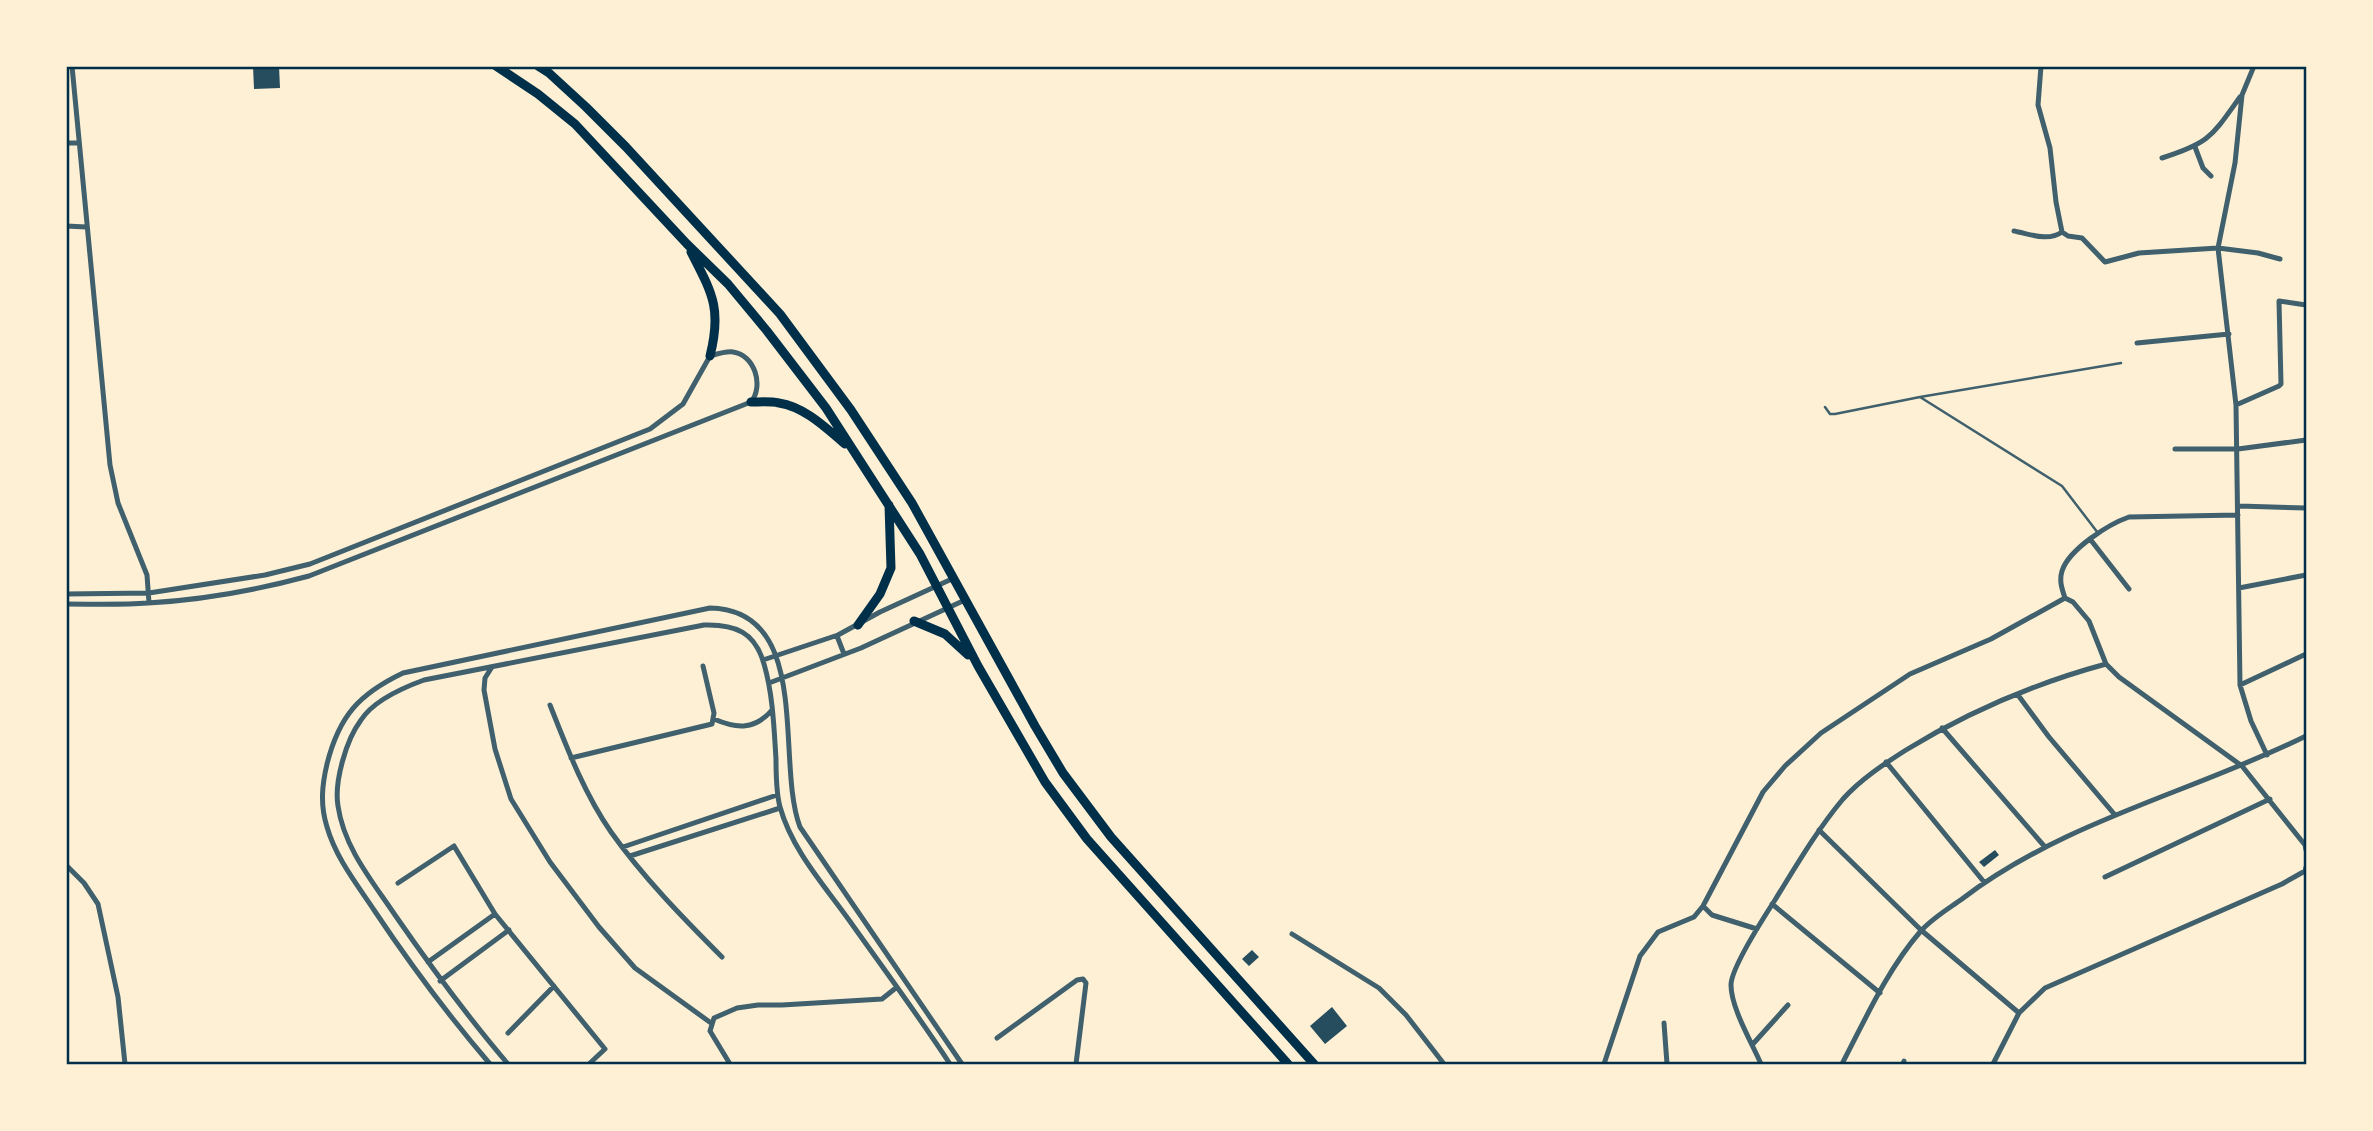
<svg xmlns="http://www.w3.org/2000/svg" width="2373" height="1131" font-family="Cabin,sans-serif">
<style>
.building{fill:#264d5e}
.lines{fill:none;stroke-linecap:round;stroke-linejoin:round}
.service{stroke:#3f606c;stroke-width:2.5}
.minor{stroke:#3f606c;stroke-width:5}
.primary{stroke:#003049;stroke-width:9}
.neatline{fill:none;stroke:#003049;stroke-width:2.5}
</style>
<rect width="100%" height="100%" fill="#fdf0d5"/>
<path class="building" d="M253,66H279L280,88L254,89Z
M1995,850L1999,855L1984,867L1979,862Z
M1252,950L1259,957L1249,966L1242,959Z
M1332,1007L1347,1026L1325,1044L1310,1026Z"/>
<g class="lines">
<path class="service" d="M1920,397L2062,486L2098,533
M1825,407L1830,414H1835L1920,397L2121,363"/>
<path class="minor" d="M72,66L110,465L118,503L147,575L149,603
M2041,66L2038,105L2050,148L2056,202L2062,232L2068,236L2082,238L2105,262L2139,253L2218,248L2258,253L2280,259
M2254,66L2242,95L2235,163L2218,248L2236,405L2240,685L2251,721L2267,755
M66,143H79
M2195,147L2203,168L2211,176
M2162,158C2210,143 2212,136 2240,97
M66,226L86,227
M2014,231C2030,234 2048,242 2062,232
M2137,343L2229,334
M2236,405L2279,386L2281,384L2279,301L2306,305
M2175,449H2238L2306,440
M2239,506L2306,508
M2238,515L2129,517C2109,524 2069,549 2062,571C2059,581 2062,589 2065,598L2073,602L2089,621L2106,664L2119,677L2242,766L2305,845L2306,850
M2090,539L2129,589
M2239,588L2306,575
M66,594L149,593L265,575L310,564L650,429L683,404L710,356C717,354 726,351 733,352C755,355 764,386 751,402L309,576C257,590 203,600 148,603C121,605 94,604 66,604
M837,636L844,654
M763,660L838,635L880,612L954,578
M492,667L485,678L484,690L495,749L511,799L550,862L599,927L635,968L711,1023
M769,683L861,648L965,600
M2240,685L2306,654
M2018,695L2049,737L2115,815
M550,705C567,748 584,793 611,832C643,877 683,918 722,957
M714,719C737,729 755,730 772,710
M1942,728L2045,847
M571,758L712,724L714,713L703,666
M1886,762L1984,882
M1819,830L1921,930L2019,1013
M623,847L777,795
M630,856L780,808
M66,865L84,883L98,904L118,997L125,1064
M2105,877L2270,799
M398,883L454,846L495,914L605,1049L589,1064
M1772,904L1880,993
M1703,906L1712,915L1757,929
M1292,934L1379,988L1406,1015L1444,1064
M428,962L495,914
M440,981L509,930
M1664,1023L1667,1064
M508,1033L554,986
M997,1038L1077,980L1083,979L1086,983L1076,1064
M1752,1045L1788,1005
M490,1064C448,1015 410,964 374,910C356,883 336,858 327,827C320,805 322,785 327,764C339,716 359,694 403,673L710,608C814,610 775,762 800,827L962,1064
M508,1064C467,1016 431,967 395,915C373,882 344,848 338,806C334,782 346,740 361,720C374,700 402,688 424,680L704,625C735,624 755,632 764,664C773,695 774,728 776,759C776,775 776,792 780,807C792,850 824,885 849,920C883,968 918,1015 950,1064
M730,1064L710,1031L714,1018L737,1008L758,1005H782L882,999L897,987
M1604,1064L1640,956L1658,932L1694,917L1703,906L1763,792L1785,766L1821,733L1910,674L1991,639L2065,598
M1761,1064C1752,1043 1731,1008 1731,985C1731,968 1764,917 1775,900C1796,866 1817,830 1843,799C1861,779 1884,764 1906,750C1968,712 2036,683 2106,664
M1842,1064C1865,1020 1887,970 1920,932C1931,919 1948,909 1962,899C2064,821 2193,792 2306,736
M1903,1064L1904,1061
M1993,1064L2019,1013L2045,988L2282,884L2305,871L2306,867"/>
<path class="primary" d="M496,66L538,94L575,124L687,244L728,284L767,331L826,408L920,554L978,666L1045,782L1087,839L1288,1064
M538,66L549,73L586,107L626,147L780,314L851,410L912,503L1035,726L1063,773L1111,837L1314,1064
M691,252C712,293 722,308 710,356
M751,402C760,402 770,401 779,403C805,407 826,428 845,444
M914,621L945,634L968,655
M858,625L880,594L891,568L889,505"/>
</g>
<rect width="2373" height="1131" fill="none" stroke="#fdf0d5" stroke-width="136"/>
<rect x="68" y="68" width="2237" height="995" class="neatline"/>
</svg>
